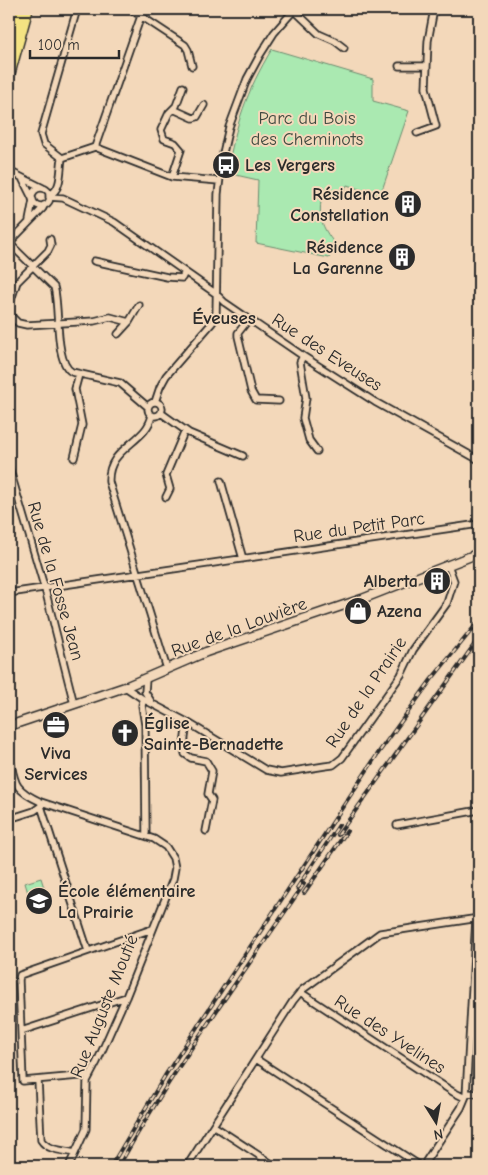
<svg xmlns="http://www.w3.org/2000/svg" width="488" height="1175" font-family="'Comic Neue',sans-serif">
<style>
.green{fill:#aae9b1;stroke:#6a8a6e}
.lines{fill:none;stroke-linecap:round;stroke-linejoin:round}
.street-casing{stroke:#2b2b2b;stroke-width:9}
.secondary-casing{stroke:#2b2b2b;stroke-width:11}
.primary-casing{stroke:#2b2b2b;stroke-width:12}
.street{stroke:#f3d8ba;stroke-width:5.5}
.secondary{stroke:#f3d8ba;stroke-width:8}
.primary{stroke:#f4e382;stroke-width:9}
.rail-casing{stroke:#2b2b2b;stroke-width:4}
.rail{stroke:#f3d8ba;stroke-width:2;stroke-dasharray:5.5;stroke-linecap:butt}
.labels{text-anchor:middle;stroke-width:4;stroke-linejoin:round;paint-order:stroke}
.park-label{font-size:18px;fill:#3e483f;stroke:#f3d8ba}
.poi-label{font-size:18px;font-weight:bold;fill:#2b2b2b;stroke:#f3d8ba;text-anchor:start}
.street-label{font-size:18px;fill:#2b2b2b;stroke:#f3d8ba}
.neighbourhood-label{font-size:19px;font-weight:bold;fill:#2b2b2b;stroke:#f3d8ba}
</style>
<rect width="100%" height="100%" fill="#f3d8ba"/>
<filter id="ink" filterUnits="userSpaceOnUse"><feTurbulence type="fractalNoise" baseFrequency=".02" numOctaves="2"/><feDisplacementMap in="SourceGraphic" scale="10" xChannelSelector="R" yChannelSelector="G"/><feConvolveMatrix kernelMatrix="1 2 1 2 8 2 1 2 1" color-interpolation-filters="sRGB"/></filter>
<g filter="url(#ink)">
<path class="green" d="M272,49L373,79V101L409,111L380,196L347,185L340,198L322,194C318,217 321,226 335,244L329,258L256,243L258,180L227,173C236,124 246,92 272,49Z
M41,878L50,907L34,913L25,883Z"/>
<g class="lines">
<g class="street-casing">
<path id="street" d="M294,10L319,34L335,41L344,48
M141,16L185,45L188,50L192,66
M399,66H426
M173,109L193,118L197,117L204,105
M417,133L436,126L426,88L428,41L434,9
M95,147L172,177L219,181
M62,158L95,147L141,16L130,9
M62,158L44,144L41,134L77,9
M9,171L43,188
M172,177L181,150L175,143L164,139L161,130L169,113L176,106L183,87
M23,180L32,198
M32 197a9 9 0 1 1 18 0a9 9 0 1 1-18 0Z
M49,195C62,191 60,170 62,158
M49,197L63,198L114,222L215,293L224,302L303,356L375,402L479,460
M29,221L33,200
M10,242L43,208L44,205
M9,243L54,287C60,305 54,363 72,372L120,383L148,407
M94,261L167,277L182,278L185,272
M9,306L17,282L48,251L51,245L50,239
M9,314L18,323L27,325L94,321L110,317L129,322L118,334
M249,319L238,333V336L251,391L256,400L279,401
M129,322L139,305
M303,356L300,362L306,398L303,418L309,440L317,451
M155,402L160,387L166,376L212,323L216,317L218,194L223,153L229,127L247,79L260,55L274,33L295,9
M148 409a7 7 0 1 1 14 0a7 7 0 1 1-14 0Z
M161,413L189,433L243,456
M152,415C147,443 107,447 109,482L167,669
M74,458L82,425L75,389L79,374
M9,467L46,593L74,704
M221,481L243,559
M166,497L170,489L166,475L185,430
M9,593L479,524
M146,679L145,692L152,703
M125,687L143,699L187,722L266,770L281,773L325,766L333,765L342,758L401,675L413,650L447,603L454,581L448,565
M143,699L142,706L145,725L146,833L145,836
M187,722L184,745L185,754L191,758L206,761L212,771L208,794L212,800L206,831
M9,754C15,782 12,789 41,802L154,839L166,847L173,858L175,868L173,879L126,997L97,1062L87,1081L86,1129L69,1166
M41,802V806L88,951
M9,819L34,811L41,806
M397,825L479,810
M300,992L453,1092L465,1098
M21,1031L126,997
M256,1059L416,1163
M90,1075L23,1081L19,980L20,975L152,929
M38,1080L41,1140C48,1151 64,1150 75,1153
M466,1093L479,1094
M214,1126L275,1166
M426,1161L461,1108L466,1096L476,918
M187,1166L293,1001L302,990L380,933L479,918"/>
</g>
<g class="secondary-casing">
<path id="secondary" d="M9,726L125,687L206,652L362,599L479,553"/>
</g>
<g class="primary-casing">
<path id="primary" d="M9,54L21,9
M9,77L28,9
M9,239L11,241"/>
</g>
<use href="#street" class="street"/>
<use href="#secondary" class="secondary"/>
<use href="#primary" class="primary"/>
<g class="rail-casing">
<path id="rail" d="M338,835L479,638
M297,888L339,825
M304,893L347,831
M111,1166L166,1074L379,752L431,680L479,621
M119,1166C173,1068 241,977 304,884"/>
</g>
<use href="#rail" class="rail"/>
</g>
</g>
<defs>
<g id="bus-disc" transform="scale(1.4375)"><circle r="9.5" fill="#2b2b2b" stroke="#f3d8ba"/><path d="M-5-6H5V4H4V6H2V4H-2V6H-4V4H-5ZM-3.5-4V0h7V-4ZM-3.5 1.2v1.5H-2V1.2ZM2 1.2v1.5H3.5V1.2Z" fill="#fff"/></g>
<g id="building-disc" transform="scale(1.4375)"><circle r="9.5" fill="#2b2b2b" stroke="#f3d8ba"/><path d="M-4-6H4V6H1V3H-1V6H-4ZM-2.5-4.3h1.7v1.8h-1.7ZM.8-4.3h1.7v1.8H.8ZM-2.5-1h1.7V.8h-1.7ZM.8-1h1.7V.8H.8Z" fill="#fff"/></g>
<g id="shop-disc" transform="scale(1.4375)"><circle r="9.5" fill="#2b2b2b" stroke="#f3d8ba"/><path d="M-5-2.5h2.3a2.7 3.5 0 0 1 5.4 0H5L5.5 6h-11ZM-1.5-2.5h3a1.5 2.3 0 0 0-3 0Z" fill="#fff"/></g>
<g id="office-disc" transform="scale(1.4375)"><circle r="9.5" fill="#2b2b2b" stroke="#f3d8ba"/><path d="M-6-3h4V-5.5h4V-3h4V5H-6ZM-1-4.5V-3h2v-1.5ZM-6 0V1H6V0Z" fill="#fff"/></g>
<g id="church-disc" transform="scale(1.4375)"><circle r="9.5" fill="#2b2b2b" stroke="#f3d8ba"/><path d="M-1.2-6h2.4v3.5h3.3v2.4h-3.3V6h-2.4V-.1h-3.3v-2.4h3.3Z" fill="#fff"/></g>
<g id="school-disc" transform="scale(1.4375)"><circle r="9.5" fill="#2b2b2b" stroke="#f3d8ba"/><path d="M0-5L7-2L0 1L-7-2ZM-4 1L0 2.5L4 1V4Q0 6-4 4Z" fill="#fff"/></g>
</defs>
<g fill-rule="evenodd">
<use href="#bus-disc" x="226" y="165"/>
<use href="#building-disc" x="408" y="204"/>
<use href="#building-disc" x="402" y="257"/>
<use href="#building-disc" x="437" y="581"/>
<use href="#shop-disc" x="358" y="611"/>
<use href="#office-disc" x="56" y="725"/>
<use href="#church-disc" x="125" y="733"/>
<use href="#school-disc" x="39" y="901"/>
</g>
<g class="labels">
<g class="park-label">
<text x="307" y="124">Parc du Bois<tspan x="307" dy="21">des Cheminots</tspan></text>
</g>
<g class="poi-label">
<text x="245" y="171">Les Vergers</text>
<text x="389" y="200" text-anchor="end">Résidence<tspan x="389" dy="21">Constellation</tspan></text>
<text x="383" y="253" text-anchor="end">Résidence<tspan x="383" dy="21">La Garenne</tspan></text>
<text x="418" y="587" text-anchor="end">Alberta</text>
<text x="377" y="617">Azena</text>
<text x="144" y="729">Église<tspan x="144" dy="21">Sainte-Bernadette</tspan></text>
<text x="56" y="759" text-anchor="middle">Viva<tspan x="56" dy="21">Services</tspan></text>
<text x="58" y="897">École élémentaire<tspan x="58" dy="21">La Prairie</tspan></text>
</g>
<g class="street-label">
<text transform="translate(327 352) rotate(33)" y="6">Rue des Eveuses</text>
<text transform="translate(359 527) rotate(-8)" y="6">Rue du Petit Parc</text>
<text transform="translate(56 581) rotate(74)" y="6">Rue de la Fosse Jean</text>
<text transform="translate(239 627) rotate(-20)" y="6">Rue de la Louvière</text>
<text transform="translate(366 692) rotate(-56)" y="6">Rue de la Prairie</text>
<text transform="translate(104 1006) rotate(-68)" y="6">Rue Auguste Moutié</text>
<text transform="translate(390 1034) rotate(33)" y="6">Rue des Yvelines</text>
</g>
<g class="neighbourhood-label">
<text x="224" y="324">Éveuses</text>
</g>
</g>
<rect width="488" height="1175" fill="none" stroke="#f3d8ba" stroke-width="30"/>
<rect x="15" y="15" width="458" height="1145" fill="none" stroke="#2b2b2b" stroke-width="2" filter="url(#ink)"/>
<g transform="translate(436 1122) rotate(169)" stroke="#f3d8ba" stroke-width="4" paint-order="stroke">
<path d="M0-4L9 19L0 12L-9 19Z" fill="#2b2b2b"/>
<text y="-8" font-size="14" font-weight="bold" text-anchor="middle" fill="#2b2b2b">N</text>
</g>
<path d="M30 50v8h89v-8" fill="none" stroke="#2b2b2b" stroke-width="2.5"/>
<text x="38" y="50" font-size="15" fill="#2b2b2b" stroke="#f3d8ba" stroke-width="4" paint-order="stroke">100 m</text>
</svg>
